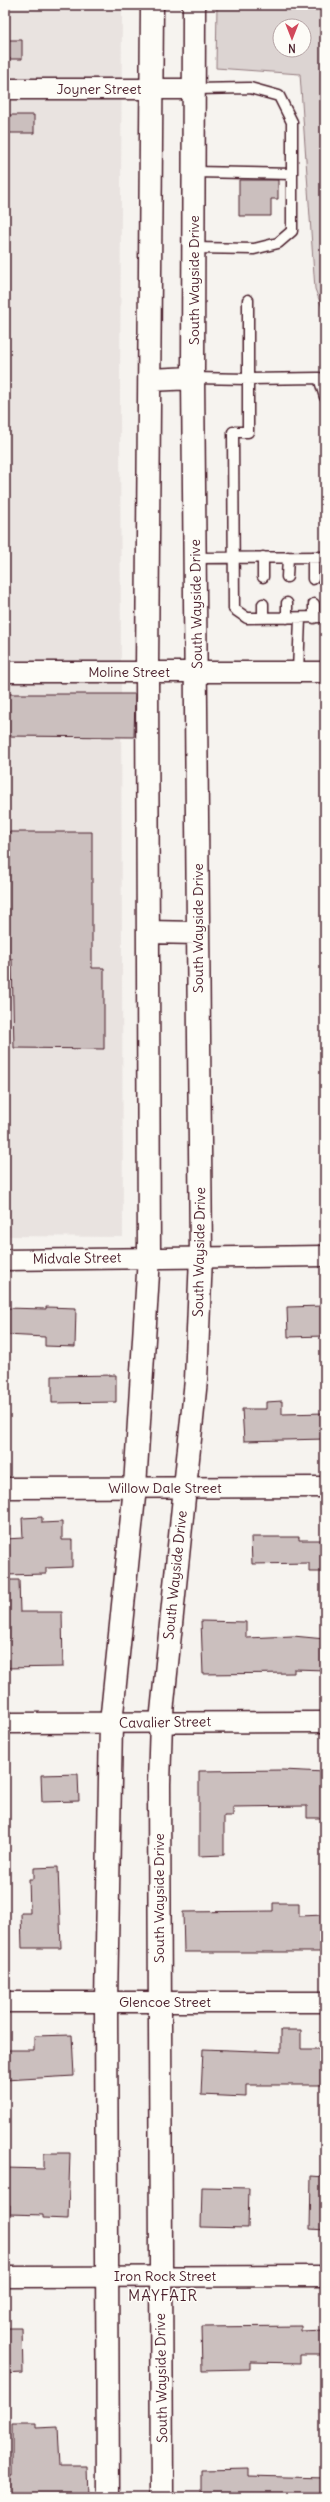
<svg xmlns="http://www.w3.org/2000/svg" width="330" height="2502" font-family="Delius,sans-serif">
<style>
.built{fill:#e9e3e0}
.green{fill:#dcd4d2;stroke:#937a7e;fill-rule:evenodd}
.building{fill:#cbbfbe;stroke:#4a1f2b}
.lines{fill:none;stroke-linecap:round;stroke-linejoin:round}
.service-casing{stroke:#4a1f2b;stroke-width:13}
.minor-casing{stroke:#4a1f2b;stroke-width:23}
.secondary-casing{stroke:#4a1f2b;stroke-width:25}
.service{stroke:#fdfcf7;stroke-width:10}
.minor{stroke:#fdfcf7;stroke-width:20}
.secondary{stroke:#fdfcf7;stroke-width:22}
.labels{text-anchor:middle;stroke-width:3;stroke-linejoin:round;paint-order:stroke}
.street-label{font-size:14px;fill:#4a1f2b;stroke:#fdfcf7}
.neighbourhood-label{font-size:15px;letter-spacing:1px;fill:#4a1f2b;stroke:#fdfcf7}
</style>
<rect width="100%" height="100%" fill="#f6f3ef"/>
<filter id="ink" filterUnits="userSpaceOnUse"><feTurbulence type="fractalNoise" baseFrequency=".025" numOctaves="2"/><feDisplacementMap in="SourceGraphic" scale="8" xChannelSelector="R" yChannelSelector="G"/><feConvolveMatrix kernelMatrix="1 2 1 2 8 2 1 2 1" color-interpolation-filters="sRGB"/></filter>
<g filter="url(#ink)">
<path class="built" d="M5,5H122L120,396L123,1237L5,1236Z"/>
<path class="green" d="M217,5H325V315L315,289L300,74L216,68ZM280,26H304V50H280Z"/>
<path class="building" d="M5,40H22V59H5Z
M5,115H34V133H5Z
M239,180H278V199H271V216H239Z
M5,694H135L134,737L5,736Z
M5,832H92V968H104V1049L14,1048L12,959H5Z
M323,1306L324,1336L288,1337L287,1307Z
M46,1307L76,1308L75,1347L45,1346V1337L5,1335V1308L46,1309Z
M116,1375V1402L52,1403V1376Z
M282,1401V1414L325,1413V1439L244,1441L242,1409H266V1402Z
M42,1517V1523L62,1522V1540H72V1567L46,1568V1574L5,1575V1539L23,1538L22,1518Z
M251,1537H299V1540H325V1572H309V1563L252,1564Z
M5,1580H19L20,1612H62L63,1667L5,1668Z
M201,1621L246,1622V1638L293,1636L325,1639V1670L294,1669V1673L203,1674Z
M283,1770L325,1772V1818H307V1806L233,1807V1816H224V1855L199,1856V1771Z
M78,1774L79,1801L42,1802L41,1775Z
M58,1867L61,1948H22L21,1913H30L29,1879H34V1868Z
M273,1903H299V1916L325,1915V1952H184L183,1912L273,1911Z
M281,2030H301V2049H325V2085H246V2097L201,2095L203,2049L281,2052Z
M72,2035L74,2076L5,2080V2050H34V2036Z
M44,2153H70L68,2219L43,2218V2215L10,2214V2205H5V2168L44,2169Z
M311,2176L325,2177V2230L310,2229Z
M202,2187L249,2188L248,2228L201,2227Z
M301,2326V2331L325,2330V2355H300V2363L250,2362V2369L202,2370L201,2327Z
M5,2328H22L23,2373L5,2374Z
M12,2424H36V2428L58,2427L60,2466H87L88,2497H5V2474H12Z
M249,2469V2476L325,2478V2497H201V2470Z"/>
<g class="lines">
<g class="service-casing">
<path id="service" d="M194,172L292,174
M194,248L254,249L278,243L292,231V122L279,96L250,88L194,89
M193,378L248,379V300
M325,397L319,378L248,379V432H233L234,609L247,618L325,617
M313,557V579
M195,558L325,557
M263,577V557
M287,577L288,557
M263,604V618
M314,604V618
M287,618V603
M298,672L300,618"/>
</g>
<g class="minor-casing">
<path id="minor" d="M5,89H194
M5,672H325
M5,1260L325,1256
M5,1488L325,1487
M5,1723L325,1722
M5,2002H325
M5,2277L325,2276"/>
</g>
<g class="secondary-casing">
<path id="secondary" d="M150,380L193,378
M148,932L198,933
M108,2497L106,2002L111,1723L135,1487L149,1257L147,671L152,5
M162,2497L159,1784L161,1722L196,1380L201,1256L193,378L194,5"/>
</g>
<use href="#service" class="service"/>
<use href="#minor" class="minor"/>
<use href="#secondary" class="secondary"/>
</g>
</g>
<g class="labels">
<g class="street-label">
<text x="99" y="94">Joyner Street</text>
<text transform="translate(194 280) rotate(-90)" y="5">South Wayside Drive</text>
<text transform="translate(196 604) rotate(-91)" y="5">South Wayside Drive</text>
<text x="129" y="677">Moline Street</text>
<text transform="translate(198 928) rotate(-90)" y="5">South Wayside Drive</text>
<text transform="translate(199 1252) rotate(-89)" y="5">South Wayside Drive</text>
<text transform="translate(77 1258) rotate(-1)" y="5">Midvale Street</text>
<text x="165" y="1493">Willow Dale Street</text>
<text transform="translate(175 1575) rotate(-84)" y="5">South Wayside Drive</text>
<text transform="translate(165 1722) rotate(-1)" y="5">Cavalier Street</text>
<text transform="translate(159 1898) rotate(-90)" y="5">South Wayside Drive</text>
<text x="165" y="2007">Glencoe Street</text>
<text x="165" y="2281">Iron Rock Street</text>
<text transform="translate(161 2378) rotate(-91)" y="5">South Wayside Drive</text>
</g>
<g class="neighbourhood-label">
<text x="163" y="2301">MAYFAIR</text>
</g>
</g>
<rect width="330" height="2502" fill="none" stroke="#fdfcf7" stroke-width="20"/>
<rect x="10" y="10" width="310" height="2482" fill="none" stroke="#4a1f2b" stroke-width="1.5" filter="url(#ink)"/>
<g transform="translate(292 38) rotate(180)"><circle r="19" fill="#fdfcf7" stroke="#b5a4a5"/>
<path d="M0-3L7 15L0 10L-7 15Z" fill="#d1495b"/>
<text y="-6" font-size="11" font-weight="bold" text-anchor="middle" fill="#4a1f2b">N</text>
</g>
</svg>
